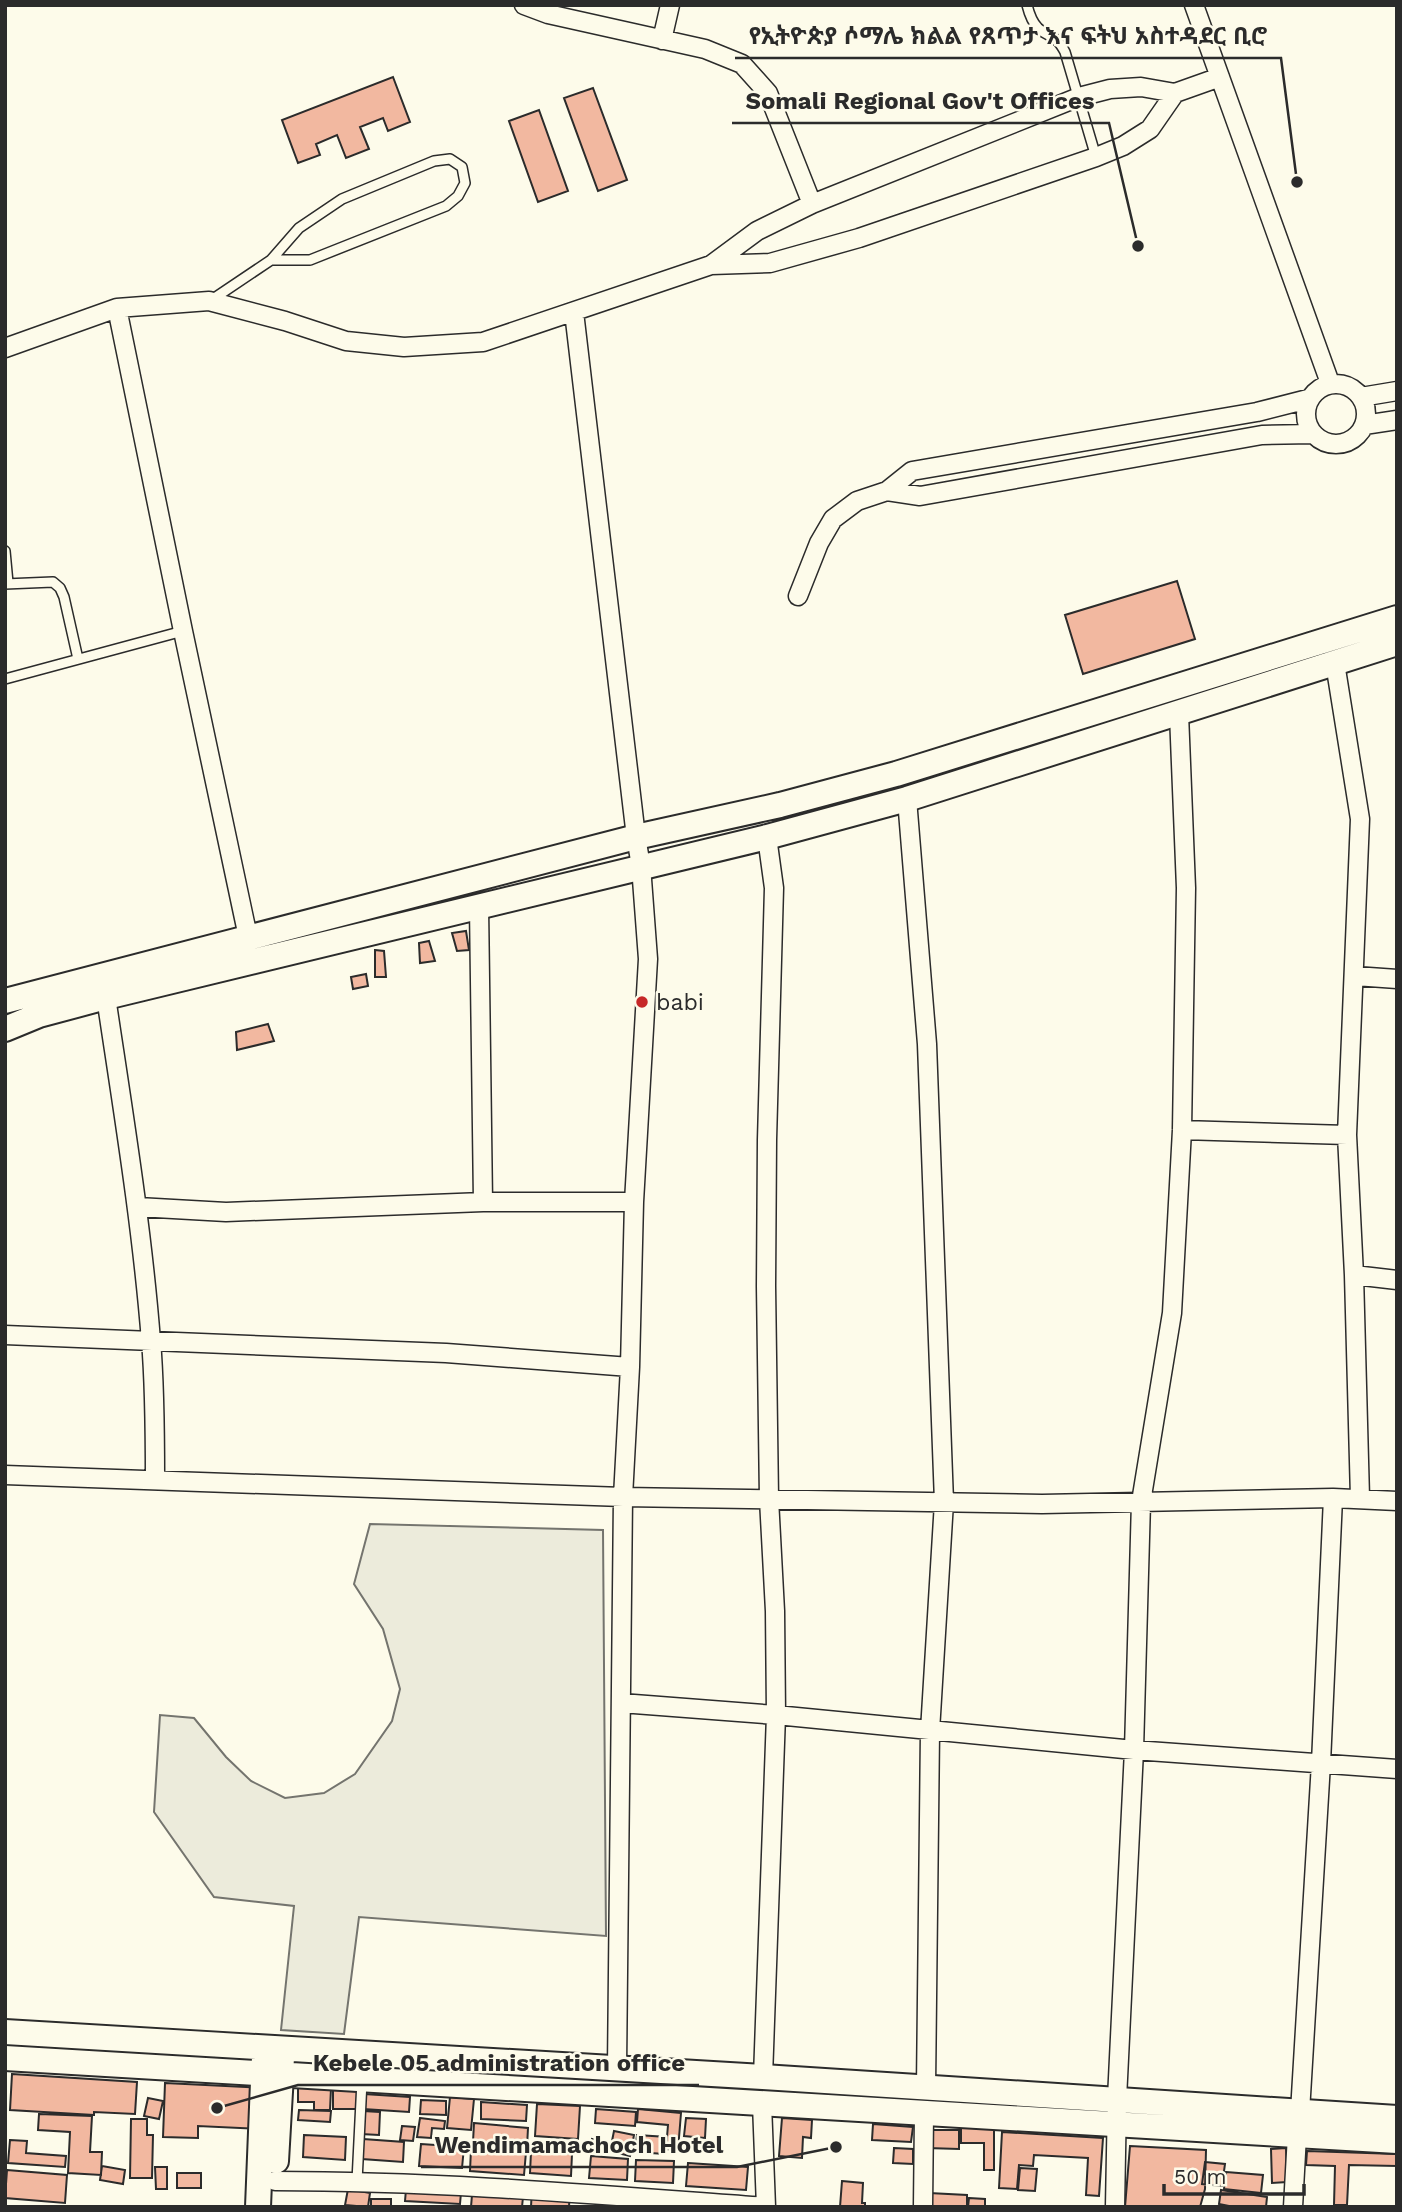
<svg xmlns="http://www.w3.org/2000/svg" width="1402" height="2212" font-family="'Work Sans','Noto Sans Ethiopic',sans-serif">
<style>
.green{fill:#ecebdb;stroke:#74746e;stroke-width:2}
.building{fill:#f2b8a0;stroke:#2b2b2b;stroke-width:2}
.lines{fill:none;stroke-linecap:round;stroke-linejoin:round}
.lane-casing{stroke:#2b2b2b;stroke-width:12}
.street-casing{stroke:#2b2b2b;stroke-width:21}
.secondary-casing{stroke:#2b2b2b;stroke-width:28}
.lane{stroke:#fdfbea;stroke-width:9}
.street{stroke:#fdfbea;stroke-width:18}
.secondary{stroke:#fdfbea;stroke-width:24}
.poi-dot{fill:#c62828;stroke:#fdfbea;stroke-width:2.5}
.labels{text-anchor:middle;stroke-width:5;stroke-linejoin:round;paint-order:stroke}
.poi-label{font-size:23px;fill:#2b2b2b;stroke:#fdfbea;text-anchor:start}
.leader{fill:none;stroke:#2b2b2b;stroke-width:2.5}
.callout-dot{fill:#2b2b2b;stroke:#fdfbea;stroke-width:2.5}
.callout-label{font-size:24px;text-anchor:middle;font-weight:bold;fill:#2b2b2b;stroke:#fdfbea;stroke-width:5;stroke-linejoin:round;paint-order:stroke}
</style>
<rect width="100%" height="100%" fill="#fdfbea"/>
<path class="green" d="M370,1524L603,1530L606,1936L359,1917L344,2034L281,2030L294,1906L214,1897L154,1812L160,1715L194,1718L226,1757L251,1781L285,1798L324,1793L355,1774L392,1721L400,1689L383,1629L354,1584Z"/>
<path class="building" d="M393,77L410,122L388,131L383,118L360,127L369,149L346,158L337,135L316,144L320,155L298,163L282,120Z
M593,88L627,180L598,191L564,98Z
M539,110L568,191L538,202L509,121Z
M1177,581L1195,639L1083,674L1065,615Z
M466,931L469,950L457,951L452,933Z
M429,941L435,961L420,963L419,943Z
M375,950L384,951L386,977H375Z
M366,974L368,986L353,989L351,977Z
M268,1024L274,1041L237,1050L236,1032Z
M12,2074L137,2082L135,2114L94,2112V2115L10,2110Z
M165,2083L265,2088L264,2129L198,2126V2138L163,2137Z
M298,2087L331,2088L330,2110H314V2102H298Z
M333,2089H358V2109H333Z
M364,2094L410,2097L409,2112L363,2109Z
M450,2097L474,2099L471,2130L447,2128Z
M148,2098L163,2101L159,2119L144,2116Z
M421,2100L446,2101V2115L420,2114Z
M481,2102L527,2105L526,2121L481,2119Z
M537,2104L580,2106L578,2139L535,2136Z
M596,2109L636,2112L635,2126L595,2123Z
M638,2109L681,2113L678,2150L666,2149L668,2125L637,2122Z
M299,2110L331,2111L330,2122L298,2120Z
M363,2111L380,2112L379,2135L361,2134Z
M39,2114L92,2116L90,2152H102L101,2175L68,2173L70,2132L38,2130Z
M420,2118L445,2121L444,2129L432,2128L431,2138L417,2137Z
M686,2118L706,2119L705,2138L684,2136Z
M782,2118L812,2120L811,2138L803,2137L802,2158L779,2156Z
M131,2119H147V2135H153L152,2178H130Z
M474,2123L528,2128L527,2147L473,2142Z
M873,2124L913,2127L911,2142L872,2140Z
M402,2126L415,2127L413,2141L400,2140Z
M961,2128H994V2170H984V2143H961Z
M927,2130H959V2149L927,2148Z
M614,2131L634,2135L630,2156L610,2151Z
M1002,2132L1103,2138L1099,2196L1086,2195L1088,2158L1034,2155L1033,2166L1019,2165L1017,2189L999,2188Z
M304,2135L346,2137L345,2160L303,2157Z
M637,2135L667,2137L665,2154L635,2152Z
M363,2139L404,2142L403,2162L362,2159Z
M592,2139L606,2141L605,2152L590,2150Z
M10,2140L27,2141L26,2153L66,2156L65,2167L8,2163Z
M421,2144L464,2147L462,2168L419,2166Z
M1130,2146L1206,2150L1205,2189L1200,2207H1125Z
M894,2148L913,2149V2164L893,2163Z
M1286,2148L1287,2182L1272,2183L1271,2149Z
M471,2149L526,2152L524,2175L470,2171Z
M1307,2151L1397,2154V2166L1349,2165L1347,2205H1334L1335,2166L1306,2165Z
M531,2152L572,2154L571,2176L530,2173Z
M591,2156L628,2159L627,2180L589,2178Z
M636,2160L674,2161L673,2183L635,2181Z
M1205,2162L1225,2164L1222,2186L1202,2184Z
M688,2163L748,2167L746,2190L686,2186Z
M102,2166L125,2170L123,2184L100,2180Z
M155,2167H167V2189H156Z
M1020,2168L1037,2169L1035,2191L1018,2190Z
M7,2170L67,2175L65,2203L5,2198Z
M1226,2172L1263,2175L1261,2193L1224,2189Z
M177,2173H201V2188H177Z
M407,2178L462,2181L460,2204L405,2201Z
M842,2181L863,2183L862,2203H865V2207H840Z
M473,2183L524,2187L522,2207H471Z
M532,2187L570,2189L569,2207H531Z
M348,2189L370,2193L368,2207L345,2205Z
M1221,2190L1267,2197L1266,2207H1234L1219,2204Z
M929,2193L967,2195V2207H928Z
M969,2198L985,2199V2207H968Z
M371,2199H391V2207H371Z"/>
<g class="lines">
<g class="lane-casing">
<path id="lane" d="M1027,5C1029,13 1032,22 1038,28C1050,39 1055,33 1065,52L1096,157
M210,301L271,260L299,228L342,199L434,161L450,159L462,167L465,183L458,196L446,206L310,260H271
M5,551L8,583
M5,584L53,582L60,588L64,597L78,659
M5,679L183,631
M357,2181L362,2081"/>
</g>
<g class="street-casing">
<path id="street" d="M524,5L548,14L705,49L742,64L768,93L812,204
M1194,5L1330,383
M662,40L670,5
M711,265L757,231L812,204L1079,97L1110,89L1141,87L1175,93L1220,77
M117,308L183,631L248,937
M574,312L636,837L641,866L648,959L634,1202L630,1367L623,1497L617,2068
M5,348L117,308L209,301L285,321L346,341L404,347L483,342L711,265L770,263L859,238L1096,157L1123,146L1150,129L1175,93
M1306 414a30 30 0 1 1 60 0a30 30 0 1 1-60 0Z
M1361,397L1397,391
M1364,425L1397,420
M887,491L920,496L1262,435L1313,434
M798,596L819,543L833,519L857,501L887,491L912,471L1257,412L1308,399
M1335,663L1360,819L1347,1135L1354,1275L1360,1498
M907,799L927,1044L944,1502L930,1731L926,2087
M479,906L483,1202
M1355,976L1397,979
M106,997C123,1111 142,1226 151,1341C155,1387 155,1434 155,1480
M1182,1130L1347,1135
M138,1207L226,1212L483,1202H634
M1354,1275L1397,1280
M5,1335L446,1353L630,1367
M5,1475L623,1497L1042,1504L1333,1498L1397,1501
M621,1703L776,1715L1134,1750L1397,1769
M763,2077L776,1715L775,1611L769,1499L766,1286L767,1140L774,888L767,837
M762,2104L766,2207
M1300,2112L1321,1763L1333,1498
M275,2181C439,2181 602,2195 766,2207
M923,2207L924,2114
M1115,2207L1117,2099L1134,1750L1141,1502L1172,1313L1182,1130L1186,888L1179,714
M1293,2207L1297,2135"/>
</g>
<g class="secondary-casing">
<path id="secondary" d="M5,1001L636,837L780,805L896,774L1397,618
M5,1029L39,1015L106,997L767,837L907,799L1397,643
M5,2032L763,2077L1397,2118
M5,2058L1397,2141
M276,2161L282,2057
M258,2207L264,2057"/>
</g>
<use href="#lane" class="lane"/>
<use href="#street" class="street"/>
<use href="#secondary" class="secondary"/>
</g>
<circle class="poi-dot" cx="642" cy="1002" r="7"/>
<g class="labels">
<g class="poi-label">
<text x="656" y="1010">babi</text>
</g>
</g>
<path class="leader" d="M1297 182L1281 58H735M1138 246L1109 123H732M217 2108L298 2085H699M836 2147L737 2167H421"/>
<g class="callout-dot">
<circle cx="1297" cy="182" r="7"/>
<circle cx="1138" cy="246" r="7"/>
<circle cx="217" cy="2108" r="7"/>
<circle cx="836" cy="2147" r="7"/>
</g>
<g class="callout-label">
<text x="1008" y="44">የኢትዮጵያ ሶማሌ ክልል የጸጥታ እና ፍትህ አስተዳደር ቢሮ</text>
<text x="920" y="109">Somali Regional Gov't Offices</text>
<text x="499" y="2071">Kebele 05 administration office</text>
<text x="579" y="2153">Wendimamachoch Hotel</text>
</g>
<rect width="1402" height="2212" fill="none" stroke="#2b2b2b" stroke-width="14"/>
<path d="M1164 2184v10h140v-10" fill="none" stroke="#2b2b2b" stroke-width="3.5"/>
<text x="1174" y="2184" font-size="21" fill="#2b2b2b" stroke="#fdfbea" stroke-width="5" paint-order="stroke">50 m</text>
</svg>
